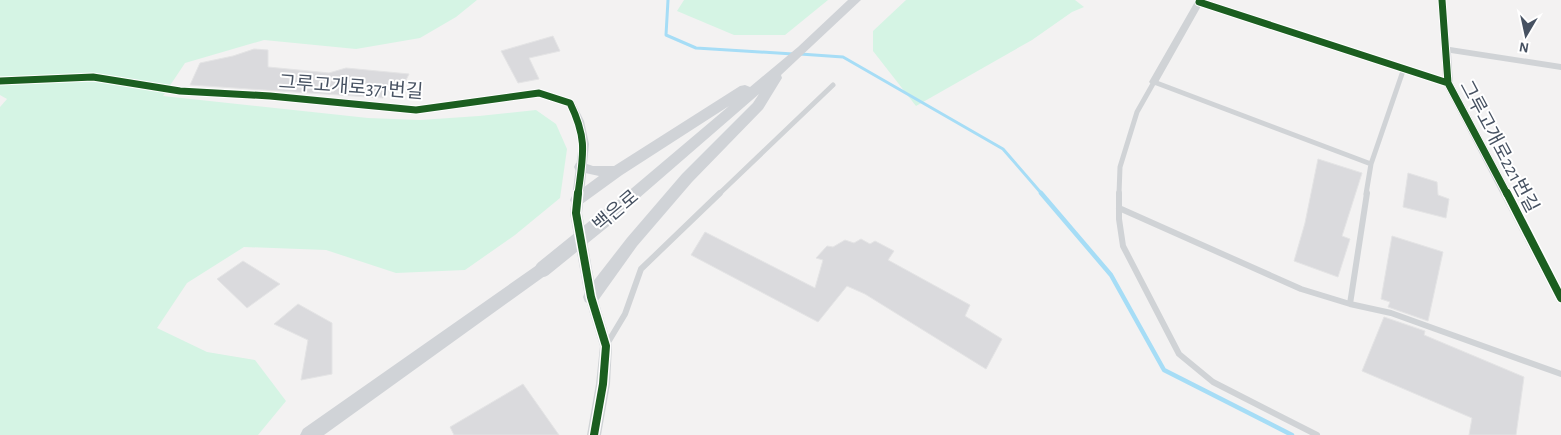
<svg xmlns="http://www.w3.org/2000/svg" width="1561" height="435" font-family="'Alegreya Sans','Noto Sans KR',sans-serif">
<style>
.green{fill:#d5f4e4}
.lines{fill:none;stroke-linecap:round;stroke-linejoin:round}
.stream-far1{stroke:#a6ddf6;stroke-width:3}
.stream{stroke:#a6ddf6;stroke-width:4.5}
.building{fill:#dadadd;stroke:#e4e4e5}
.service-far1{stroke:#d0d3d6;stroke-width:5}
.service{stroke:#d0d3d6;stroke-width:6}
.minor{fill:#d0d3d6;fill-rule:evenodd}
.secondary{fill:#d0d3d7;fill-rule:evenodd}
.secondary-bridge{stroke:#d0d3d7;stroke-width:16}
.cycleway-far1-casing{stroke:#fff;stroke-width:9}
.cycleway-casing{stroke:#fff;stroke-width:11}
.cycleway-far1{stroke:#1b5e20;stroke-width:7}
.cycleway{stroke:#1b5e20;stroke-width:8}
.labels{text-anchor:middle;stroke-width:4;stroke-linejoin:round;paint-order:stroke}
.street-label{font-size:19px;fill:#475262;stroke:#fff}
</style>
<rect width="100%" height="100%" fill="#f3f2f2"/>
<path class="green" d="M0,0H477L456,17L420,38L356,49L264,40L185,63L163,96L368,118L420,120L479,116L536,110L556,124L567,149L560,198L515,235L465,270L396,273L326,250L244,247L187,283L157,328L207,352L255,360L286,401L258,435H0V107L7,99L0,95Z
M684,0H828L785,35H734L677,11Z
M906,0H1075L1084,7L1072,12L1032,40L916,106L873,51V31Z"/>
<g class="lines">
<path class="stream-far1" d="M668,0L666,35L696,48L793,54
M800,54L843,57L1003,149L1042,194"/>
<path class="stream" d="M1041,193L1111,275L1164,370L1292,435"/>
</g>
<path class="building" d="M553,36L560,51L529,58L539,79L518,83L501,51Z
M254,49L268,50V67L329,73L346,68L409,74L403,86L391,87L383,98L190,85L200,63L233,56Z
M1318,159L1362,173L1342,236L1350,239L1338,277L1294,261L1305,223Z
M1408,173L1437,182L1438,195L1449,199L1446,218L1403,207Z
M705,232L815,288L823,260L816,258L827,246L833,247L845,240L854,243L861,239L870,244L875,241L894,251L888,260L970,305L965,316L1002,339L986,369L865,294L847,286L818,322L691,255Z
M1392,236L1443,252L1428,321L1388,307L1390,302L1381,299Z
M243,261L280,284L247,308L217,279Z
M298,304L332,323V374L301,380L308,340L274,324Z
M1384,317L1425,331L1424,335L1524,377L1516,435H1469L1472,418L1362,371Z
M523,384L559,435H454L450,427Z"/>
<g class="lines">
<path class="service-far1" d="M719,194L833,85
M1119,194L1120,167L1137,112L1154,82L1371,164
M1366,194L1371,164L1404,68"/>
<path class="service" d="M1119,193V219L1123,246L1179,354L1213,382L1317,435
M1119,208L1301,289L1350,304L1391,313L1561,374
M1350,304L1367,193
M607,344L625,314L641,269L720,193"/>
<path class="minor" d="M1196,0H1204L1443,78L1438,0H1446L1450,47L1561,64V70L1451,53L1453,83L1561,286V303L1557,302L1444,85L1201,6L1157,84H1151L1149,82Z
M93,74L180,88L270,93L416,107L539,90L574,101L584,121L589,144L582,213L597,297L612,346L610,384L601,435H587L596,384L600,346L585,297L570,213L579,144L574,121L566,105L539,96L416,113L270,99L180,94L93,80L0,84V78Z"/>
<path class="secondary" d="M848,0H861L781,75L782,78L763,109L692,182L637,246L597,302L591,304L585,302L583,297L585,292L627,238L682,174L753,103L759,94L616,218L611,220L606,218L604,214L606,210L729,106L622,175L582,204L577,206L572,204L570,200L572,196L599,176L576,171L574,167L576,163L581,162L593,166H614L740,86L745,85L750,87L798,47Z
M543,263L549,265L551,269L549,273L324,435H300L303,429L537,265Z"/>
<path class="secondary-bridge" d="M543,269L611,214"/>
<g class="cycleway-far1-casing">
<path id="cycleway-far1" d="M1442,0L1448,83L1507,194
M1199,2L1448,83
M0,81L93,77L180,91L270,96L416,110L539,93L570,103C588,140 583,155 578,194"/>
</g>
<g class="cycleway-casing">
<path id="cycleway" d="M578,193L576,213L591,297L606,346L603,384L594,435
M1507,193L1561,298"/>
</g>
<use href="#cycleway-far1" class="cycleway-far1"/>
<use href="#cycleway" class="cycleway"/>
</g>
<g class="labels">
<g class="street-label">
<text transform="translate(351 86) rotate(4)" y="7">그루고개로371번길</text>
<text transform="translate(1500 146) rotate(62)" y="7">그루고개로221번길</text>
<text transform="translate(615 210) rotate(-40)" y="7">백은로</text>
</g>
</g>
<g transform="translate(1526 35) rotate(189)" stroke="#ffffff" stroke-width="4" paint-order="stroke">
<path d="M0-4L9 19L0 12L-9 19Z" fill="#475262"/>
<text y="-8" font-size="14" font-weight="bold" text-anchor="middle" fill="#475262">N</text>
</g>
</svg>
